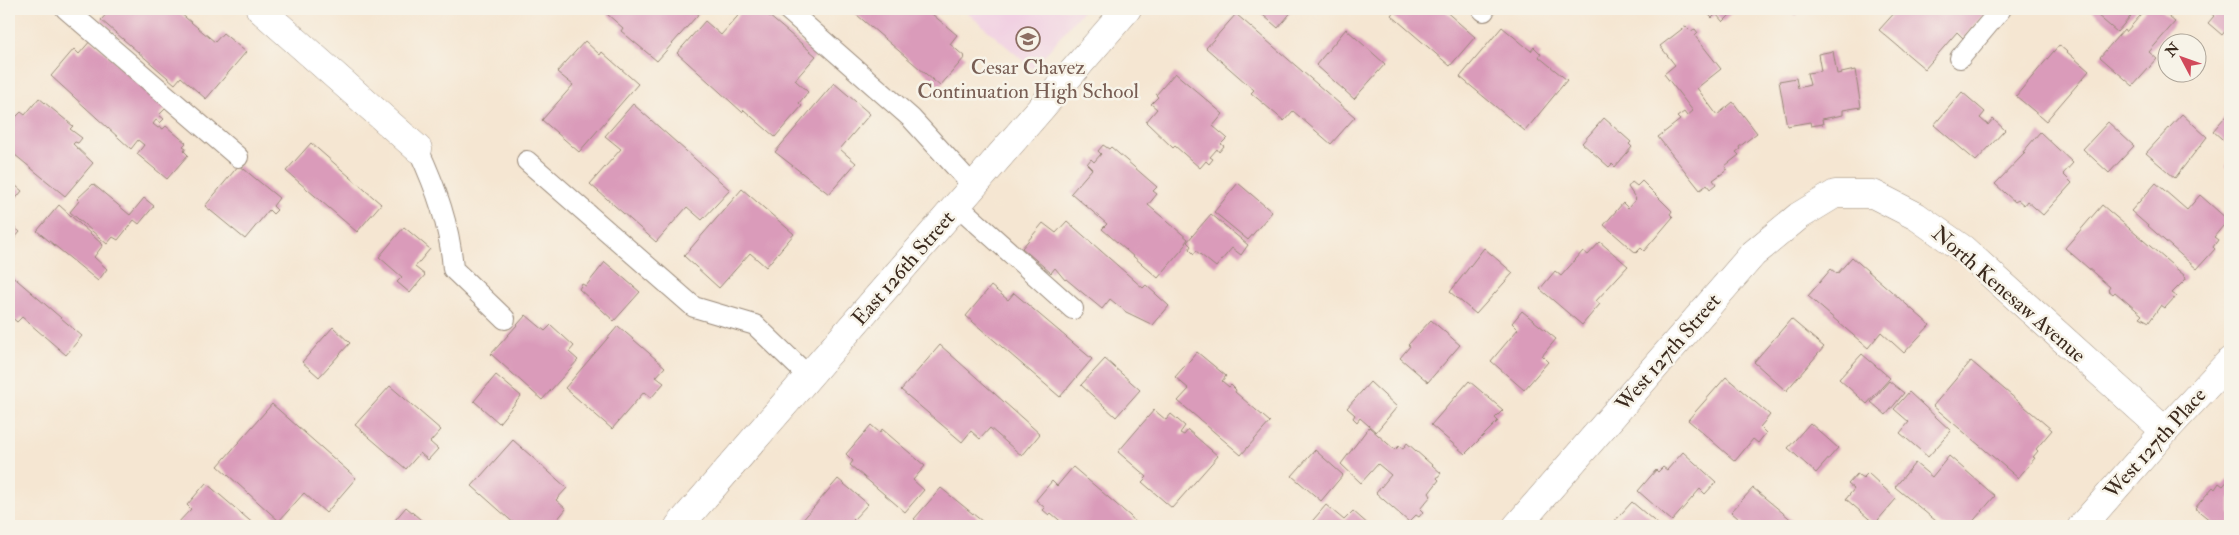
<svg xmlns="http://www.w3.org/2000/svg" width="2239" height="535" font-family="'IM FELL Double Pica',serif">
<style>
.built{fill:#f1d0e2}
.building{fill:#da9bba}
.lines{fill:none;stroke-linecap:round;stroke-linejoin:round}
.lane-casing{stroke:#988878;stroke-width:22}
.street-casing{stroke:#988878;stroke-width:29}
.lane{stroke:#fff;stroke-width:20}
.street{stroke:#fff;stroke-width:28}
.labels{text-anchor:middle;stroke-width:5;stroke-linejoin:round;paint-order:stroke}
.education-label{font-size:21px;fill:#785e54;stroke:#f7f3e8}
.street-label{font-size:21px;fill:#3b2a1e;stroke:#f7f3e8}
</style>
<rect width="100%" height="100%" fill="#f7f3e8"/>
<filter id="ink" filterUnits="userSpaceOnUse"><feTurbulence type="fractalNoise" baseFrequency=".02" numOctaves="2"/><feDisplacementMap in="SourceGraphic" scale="10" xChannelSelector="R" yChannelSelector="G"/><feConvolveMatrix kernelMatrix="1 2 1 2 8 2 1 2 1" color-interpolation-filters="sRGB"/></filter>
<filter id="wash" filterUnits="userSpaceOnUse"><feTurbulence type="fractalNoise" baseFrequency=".0096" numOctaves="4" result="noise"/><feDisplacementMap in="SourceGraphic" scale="20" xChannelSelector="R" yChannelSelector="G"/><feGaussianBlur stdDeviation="1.12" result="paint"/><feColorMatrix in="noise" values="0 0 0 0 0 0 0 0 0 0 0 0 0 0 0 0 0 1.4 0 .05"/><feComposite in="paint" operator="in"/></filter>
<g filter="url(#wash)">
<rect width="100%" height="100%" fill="#f5e6d2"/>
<path class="built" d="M963,9H1084L1033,69Z"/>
<g id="blocks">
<path class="building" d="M111,9H172L179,15L180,13L215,42L223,33L246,52L206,99L181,77L175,84L101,20Z
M612,9H703L657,61L621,31L623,28L607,14Z
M744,9H761L816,56L795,80L808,92L799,103L802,106L775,137L744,110L742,112L677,53L705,21L721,35Z
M850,9H926L957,35L950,44L965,57L940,86Z
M1256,9H1294L1278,28Z
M1396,9H1443L1475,37L1450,66L1391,15Z
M1703,9H1736L1723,22L1716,14L1712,18Z
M1787,9H1801L1795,16Z
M1898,9H1988L1963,38L1957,32L1925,69L1879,30Z
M2090,9H2137L2117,32Z
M2146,9H2159L2175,22L2149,52L2157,59L2133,86L2100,57L2124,29L2126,32Z
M2206,9H2230V25L2222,35L2208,23L2214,16Z
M1236,14L1355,117L1331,144L1293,111L1284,121L1251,93L1254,90L1206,48Z
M1686,26L1691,31L1695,29L1698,33L1695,36L1721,69L1697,88L1717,115L1733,102L1757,133L1739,147L1740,149L1736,152L1739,155L1725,166L1727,170L1713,180L1716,184L1710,189L1707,185L1700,190L1658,137L1680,120L1677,117L1684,112L1687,116L1693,111L1664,74L1675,65L1660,46Z
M1502,27L1531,51L1534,47L1541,54L1539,57L1567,80L1525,131L1460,77Z
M1346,29L1385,64L1354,99L1316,65Z
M91,40L166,108L159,115L164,119L160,123L156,120L153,124L158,128L160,127L163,129L166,126L186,143L183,146L186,148L184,151L188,155L167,179L137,154L144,145L138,140L131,149L51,76L74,49L79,54Z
M585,41L600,55L602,52L638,84L579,152L542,120L573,85L557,72Z
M2059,45L2089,71L2046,121L2016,96Z
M1833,51L1837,74L1855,70L1861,107L1843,110V115L1822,119L1823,124L1811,126L1810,122L1787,126L1779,81L1796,78L1798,88L1810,85L1807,73L1821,71L1818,54Z
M1175,73L1223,114L1213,126L1227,138L1221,144L1224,146L1219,152L1217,149L1210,157L1213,159L1209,164L1206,161L1200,168L1175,146L1173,148L1146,122L1157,109L1151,104L1158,97L1156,95Z
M834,83L870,114L840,149L856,163L829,194L775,152Z
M1962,92L1985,112L1980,118L1988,125L1993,119L2005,130L1976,161L1934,125Z
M39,98L73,126L70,129L82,138L78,143L75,142L73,144L93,163L65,196L9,150V124L21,112L25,115Z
M633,104L730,190L702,220L687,207L656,242L590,184L621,149L605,136Z
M2230,111V146L2213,131Z
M2182,114L2207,137L2175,178L2146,153Z
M1604,118L1631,142L1629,144L1632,147L1615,167L1612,164L1609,167L1582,143Z
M2108,122L2134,146L2109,173L2083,149Z
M2040,132L2073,163L2063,174L2072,183L2043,215L2027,201L2024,205L2018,200L2015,202L1995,184L2025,153L2023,152Z
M311,143L381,204L357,232L286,171Z
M1103,145L1109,149L1111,147L1157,187L1153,191L1157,194L1148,205L1188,239L1185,243L1186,245L1158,278L1102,229L1107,224L1071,193L1092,169L1087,164L1091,159L1094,162L1101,154L1098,151Z
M2230,161V171L2225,166Z
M239,165L279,198L273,206L277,210L273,214L269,210L245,239L205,206Z
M9,180L22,191L9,207Z
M1642,181L1672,211L1670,214L1673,217L1644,251L1641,248L1636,253L1604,225L1623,203L1628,208L1636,199L1628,187L1632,182L1637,186Z
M1238,183L1272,212L1248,240L1214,212Z
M2156,183L2187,210L2200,195L2228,220L2214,237L2218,240L2213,247L2215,249L2197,269L2131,211Z
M93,184L130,215L144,198L154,206L139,224L134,220L118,240L113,237L107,244L70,212L79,201L77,199Z
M742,189L794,234L766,267L750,253L719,288L684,256Z
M59,205L103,245L94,257L107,269L98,281L37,231Z
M2102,205L2185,276L2186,279L2172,293L2176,296L2165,308L2161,305L2149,322L2140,317L2142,315L2115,292L2113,294L2108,290L2110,287L2065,248Z
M1211,214L1248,245L1241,255L1232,248L1216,267L1196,251L1194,254L1189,249L1191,246L1187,242Z
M1067,221L1143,288L1146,285L1169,306L1153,325L1126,312L1110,299L1102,309L1066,279L1065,280L1055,268L1051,273L1022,248L1043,223L1056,233Z
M9,222L20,232L9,245Z
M404,227L430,249L415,267L425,275L410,293L397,282L402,277L379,257Z
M1600,242L1628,266L1596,301L1600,304L1582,325L1540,289L1555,271L1561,276L1583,251L1588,255Z
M1484,248L1513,273L1476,314L1450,292Z
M1852,257L1930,325L1904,353L1881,332L1868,348L1808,296L1831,269L1837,274Z
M605,262L640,292L614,321L579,289L582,284L586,286Z
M10,274L82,336L66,355L22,317L17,322L9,315Z
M991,286L1008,300L1014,293L1092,359L1060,397L966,316Z
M1522,311L1556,339L1542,356L1548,362L1524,390L1491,361L1518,329L1512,323Z
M526,315L545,331L551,325L574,346L569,352L578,360L542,400L491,354Z
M1791,319L1824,347L1786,391L1754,362Z
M1431,320L1460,345L1428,382L1400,358L1410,346L1408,345Z
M618,326L665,367L656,377L664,383L651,398L644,392L612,429L565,388Z
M333,327L350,343L319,377L302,362Z
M940,345L1040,434L1022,456L990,428L980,439L971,431L962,442L901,390Z
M1197,352L1226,376L1222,381L1229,387L1231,385L1236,390L1235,392L1270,422L1241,455L1178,401L1189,389L1175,377Z
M1862,354L1890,378L1867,404L1839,379Z
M1105,359L1140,390L1116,417L1081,385Z
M1971,361L2052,430L2036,449L2038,451L2033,457L2035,458L2018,478L1933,406Z
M496,375L521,396L499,423L474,401Z
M1726,377L1770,415L1760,427L1766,433L1758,443L1753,439L1735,461L1688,420Z
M1469,381L1503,410L1495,418L1498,421L1465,454L1431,425Z
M1889,381L1904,393L1886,415L1871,402Z
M1370,382L1397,407L1376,432L1360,418L1357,422L1353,418L1355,415L1347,408Z
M390,386L441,430L430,442L438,449L428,460L420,453L406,469L355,425Z
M1909,392L1951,431L1928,457L1900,433L1909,422L1894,409Z
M272,404L356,478L326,513L304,493L279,521L218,466Z
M1154,410L1166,420L1171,414L1185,426L1180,433L1184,435L1188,430L1218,456L1172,508L1142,482L1147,477L1118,452Z
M1810,423L1838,448L1816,473L1788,448Z
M871,425L880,433L882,429L925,466L913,480L924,490L905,512L850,465L853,461L846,454Z
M1369,427L1395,450L1399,446L1403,449L1407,443L1441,473L1437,478L1439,480L1429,493L1431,496L1420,509L1423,512L1419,517L1416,515L1409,522L1376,493L1391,475L1378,464L1361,483L1341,464Z
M513,440L567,488L556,500L566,509L552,526H517L472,486Z
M1315,450L1343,475L1321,501L1292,476Z
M1683,452L1716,482L1705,494L1700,489L1672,521L1638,491L1656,470L1658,472L1663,467L1667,470Z
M1949,456L1995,496L1969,526H1942L1895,487L1915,463L1932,477Z
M1073,467L1130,516L1139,526H1066L1051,513L1049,515L1043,510L1045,508L1036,500L1052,481L1057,486Z
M1868,473L1896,499L1878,520L1885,526H1874L1875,524L1846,499L1854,489L1848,484L1857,474L1863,478Z
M2230,478V526H2217L2195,508L2213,487L2215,489L2219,483L2223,486Z
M838,479L868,504L853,520L861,526H806L801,522Z
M206,483L256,526H175L191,509L187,505Z
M941,488L988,526H923L914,519Z
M1753,488L1794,522L1791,526H1747L1731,512Z
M1632,502L1660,526H1610Z
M1326,505L1344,520L1353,511L1370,526H1308Z
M406,507L428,526H390Z"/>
</g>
</g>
<g filter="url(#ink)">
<use href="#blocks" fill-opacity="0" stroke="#988878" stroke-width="1"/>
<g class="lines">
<g class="lane-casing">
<path id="lane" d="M66,9L238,157
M787,9L911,118L973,186
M1482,9L1484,11
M1960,58L2001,9
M418,149C436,188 450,226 453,269L505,319
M527,161L694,307L755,325L808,376
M957,205L1073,309"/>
</g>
<g class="street-casing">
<path id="street" d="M260,9L418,149
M679,526L1127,9
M1517,526L1753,254L1799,216L1835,194H1873L1916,216L1963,249L2165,431
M2082,526L2165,431L2230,361"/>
</g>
<use href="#lane" class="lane"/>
<use href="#street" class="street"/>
</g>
</g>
<defs>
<g id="school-ring" transform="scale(1.25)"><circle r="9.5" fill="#f7f3e8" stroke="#8d6e63" stroke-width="1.5"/><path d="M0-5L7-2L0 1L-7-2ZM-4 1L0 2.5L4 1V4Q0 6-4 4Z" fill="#8d6e63"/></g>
</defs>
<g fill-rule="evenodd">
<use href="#school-ring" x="1028" y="39"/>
</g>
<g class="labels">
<g class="education-label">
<text x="1028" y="74">Cesar Chavez<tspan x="1028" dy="24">Continuation High School</tspan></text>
</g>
<g class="street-label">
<text transform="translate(903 268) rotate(-49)" y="7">East 126th Street</text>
<text transform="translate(2009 294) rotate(41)" y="7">North Kenesaw Avenue</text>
<text transform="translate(1668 352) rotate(-49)" y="7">West 127th Street</text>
<text transform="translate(2155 443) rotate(-48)" y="7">West 127th Place</text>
</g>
</g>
<rect width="2239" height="535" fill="none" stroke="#f7f3e8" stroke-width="30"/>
<g transform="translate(2182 58) rotate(311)"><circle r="24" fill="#f7f3e8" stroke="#aca397"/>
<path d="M0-4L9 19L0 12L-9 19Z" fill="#d1495b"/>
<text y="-8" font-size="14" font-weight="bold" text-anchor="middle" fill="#3b2a1e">N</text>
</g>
</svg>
